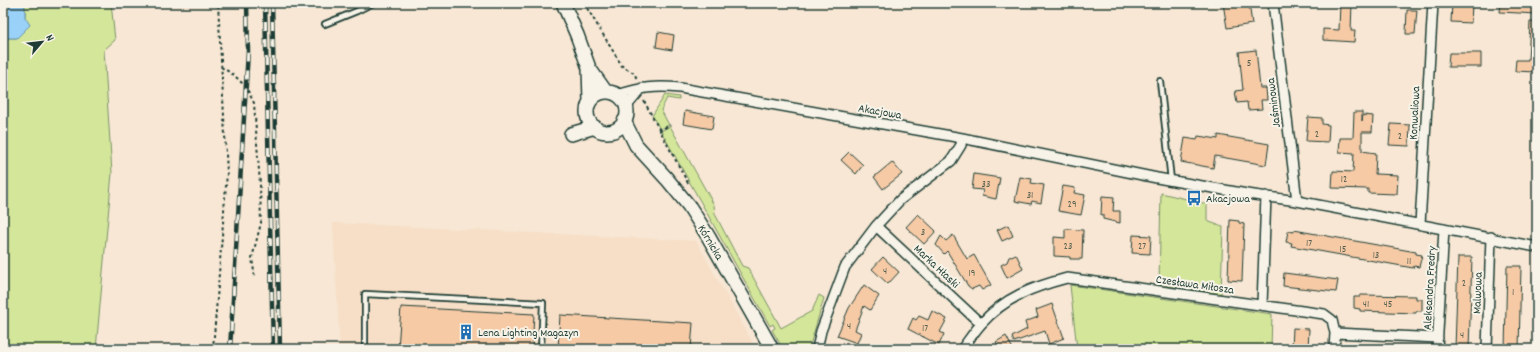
<svg xmlns="http://www.w3.org/2000/svg" width="1540" height="352" font-family="Dekko,sans-serif">
<style>
.built{fill:#f7dec6}
.green{fill:#d4e69a;stroke:#7a9267}
.water{fill:#9ad1f9;stroke:#6996aa}
.building{fill:#f7caa6;stroke:#1f3d34}
.lines{fill:none;stroke-linecap:round;stroke-linejoin:round}
.lane-casing{stroke:#1f3d34;stroke-width:8}
.street-casing{stroke:#1f3d34;stroke-width:12}
.secondary-casing{stroke:#1f3d34;stroke-width:16}
.path{stroke:#1f3d34;stroke-width:2;stroke-dasharray:3 3;stroke-linecap:butt}
.lane{stroke:#f7f3e8;stroke-width:4.5}
.street{stroke:#f7f3e8;stroke-width:9}
.secondary{stroke:#f7f3e8;stroke-width:13}
.rail-casing{stroke:#1f3d34;stroke-width:4.5}
.rail{stroke:#f7f3e8;stroke-width:3;stroke-dasharray:9;stroke-linecap:butt}
.labels{text-anchor:middle;stroke-width:4;stroke-linejoin:round;paint-order:stroke}
.number-label{font-size:10px;fill:#556050}
.street-label{font-size:12px;fill:#1f3d34;stroke:#f7f3e8}
.poi-label{font-size:12px;fill:#1f3d34;stroke:#f7f3e8;text-anchor:start}
</style>
<rect width="100%" height="100%" fill="#f7e7d4"/>
<filter id="ink" filterUnits="userSpaceOnUse"><feTurbulence type="fractalNoise" baseFrequency=".025" numOctaves="2"/><feDisplacementMap in="SourceGraphic" scale="8" xChannelSelector="R" yChannelSelector="G"/><feConvolveMatrix kernelMatrix="1 2 1 2 8 2 1 2 1" color-interpolation-filters="sRGB"/></filter>
<g filter="url(#ink)">
<path class="built" d="M333,223L696,241L756,349H340Z"/>
<path class="green" d="M23,3H111L115,40L104,50L112,173L96,349H3V38H17C22,27 29,15 23,3Z
M665,95L679,97V100L667,98L661,110L669,125L660,129L652,116Z
M670,126L714,205L715,214L742,266L748,268L781,328L812,311L819,295L824,298L809,349H783L772,330L775,328L773,324L770,326L661,131Z
M1161,193L1207,204V221L1223,227L1221,294L1159,284Z
M1070,285L1272,314L1271,349H1077Z"/>
<path class="water" d="M3,3H23L25,7V17L30,25L17,38H3Z"/>
<path class="building" d="M1223,3H1249L1252,24L1227,28Z
M1340,3H1352L1351,31H1355L1354,42L1323,40V29L1339,30Z
M1452,3L1472,4L1471,23L1451,22Z
M1501,3H1537V14L1500,12Z
M1407,10H1417L1415,34H1406Z
M1530,22H1537V70H1535V72L1515,71L1516,60H1528Z
M658,32L674,35L672,50L656,47Z
M1256,50L1260,88H1266L1267,100H1261L1262,109L1248,110L1247,102L1237,103L1235,91L1243,90L1239,52Z
M1449,53H1481V67H1448Z
M685,111L714,116L712,129L683,124Z
M1354,112H1362V121L1363,115L1373,116L1372,132H1362V151L1376,153L1375,174L1398,175L1397,194L1368,193V189L1332,188L1333,171L1353,172L1354,153L1339,152L1340,138H1353Z
M1308,117L1322,118V124L1329,125L1328,142L1306,141Z
M1391,124L1410,125L1409,146L1389,145Z
M1218,135L1269,144L1266,165L1215,156L1213,168L1181,162L1185,138L1197,140L1198,136L1218,139Z
M849,152L863,165L856,174L841,160Z
M892,162L902,174L883,189L874,177Z
M974,174L1000,178L996,199L982,196L983,190L972,189Z
M1020,177L1032,179L1031,183L1044,185L1041,203L1032,201L1031,204L1015,201Z
M1063,186L1075,188L1074,193L1085,195L1081,215L1058,211Z
M1102,196L1114,197L1113,211H1120V223L1103,219V215H1101Z
M918,214L936,231L924,244L906,227Z
M1230,220L1239,221V223L1244,224L1242,281L1228,280Z
M1008,225L1013,236L1002,241L997,230Z
M1065,229L1083,230L1082,259H1070V257L1054,256V237L1065,238Z
M1294,230L1416,252V254L1422,255L1419,267L1414,266L1413,268L1291,246L1292,243L1286,242L1288,231L1294,232Z
M953,235L967,259L974,255L991,285L982,290L979,286L972,289L968,286L947,251L944,254L936,245L941,236L946,241Z
M1133,235L1151,236L1150,254L1132,253Z
M1016,254L1023,269L1007,278L1001,265L1007,262L1009,257Z
M883,257L899,272L888,284L872,269Z
M1458,257H1472L1469,349H1455Z
M1507,266H1521L1519,349H1505Z
M1284,273L1338,280L1336,292L1283,286Z
M864,285L879,296L870,310L864,306L855,330L861,333L857,343L837,336L849,308Z
M1361,295L1416,296V299H1422V311H1416V313L1360,311V309L1354,308V297H1360Z
M1052,304L1064,338L1049,344L1045,331L1014,342L1012,337L1027,329L1025,322L1038,317L1036,310Z
M401,307L534,314L532,349H398Z
M932,311L947,319L940,332L944,334L939,345L908,329L913,318L916,320L919,316L928,320Z
M560,315L693,323L691,349H558Z
M1293,328L1309,329L1308,349H1292Z
M1006,336L1013,349H1000L996,342Z"/>
<g class="lines">
<g class="lane-casing">
<path id="lane" d="M325,24L357,11L373,3
M1160,81L1171,180
M365,349V294L543,303L541,349"/>
</g>
<g class="street-casing">
<path id="street" d="M1273,3L1297,201
M617,95C641,88 654,85 680,88L962,138L1157,178L1247,194L1297,201L1537,247
M626,107L642,88
M1420,224L1433,3
M876,226L981,324
M1262,305L1266,196
M817,349L821,331L845,267L876,226L900,200L951,161L961,145L962,138
M962,349C968,341 974,332 981,324C1005,297 1033,287 1067,278L1324,314L1332,320L1335,333L1438,338
M1334,349L1335,333
M1437,349L1444,229
M1487,349L1491,237"/>
</g>
<g class="secondary-casing">
<path id="secondary" d="M563,3L577,35L589,68L606,92
M589,68L590,101
M587 112a20 20 0 1 1 40 0a20 20 0 1 1-40 0Z
M624,121L636,145L667,179L689,206L708,236L772,349
M571,134L595,127"/>
</g>
<path class="path" d="M584,3L622,66L634,73L637,79
M221,67L234,75L246,87L254,103L260,184L261,223L252,258L255,278
M644,101L689,185
M659,131L670,125
M213,349L227,173L218,3"/>
<use href="#lane" class="lane"/>
<use href="#street" class="street"/>
<use href="#secondary" class="secondary"/>
<g class="rail-casing">
<path id="rail" d="M265,3L273,349
M272,3L280,349
M230,349L248,51L247,3"/>
</g>
<use href="#rail" class="rail"/>
</g>
</g>
<defs>
<g id="bus-bare" transform="scale(1.2)"><path d="M-5-6H5V4H4V6H2V4H-2V6H-4V4H-5ZM-3.5-4V0h7V-4ZM-3.5 1.2v1.5H-2V1.2ZM2 1.2v1.5H3.5V1.2Z" fill="#1f6fb2" stroke="#f7f3e8" stroke-width="2.5" paint-order="stroke"/></g>
<g id="building-bare" transform="scale(1.2)"><path d="M-4-6H4V6H1V3H-1V6H-4ZM-2.5-4.3h1.7v1.8h-1.7ZM.8-4.3h1.7v1.8H.8ZM-2.5-1h1.7V.8h-1.7ZM.8-1h1.7V.8H.8Z" fill="#1f6fb2" stroke="#f7f3e8" stroke-width="2.5" paint-order="stroke"/></g>
</defs>
<g fill-rule="evenodd">
<use href="#bus-bare" x="1194" y="198"/>
<use href="#building-bare" x="466" y="332"/>
</g>
<g class="labels">
<g class="number-label">
<text x="1249" y="66">5</text>
<text x="1317" y="137">2</text>
<text x="1400" y="139">2</text>
<text x="1344" y="182">12</text>
<text x="986" y="187">33</text>
<text x="1030" y="198">31</text>
<text x="1072" y="207">29</text>
<text x="923" y="235">3</text>
<text x="1309" y="246">17</text>
<text x="1068" y="249">23</text>
<text x="1142" y="249">27</text>
<text x="1343" y="252">15</text>
<text x="1376" y="258">13</text>
<text x="1409" y="264">11</text>
<text x="885" y="274">4</text>
<text x="972" y="276">19</text>
<text x="1464" y="286">2</text>
<text x="1513" y="295">1</text>
<text x="1366" y="307">41</text>
<text x="1388" y="307">45</text>
<text x="849" y="329">4</text>
<text x="925" y="331">17</text>
<text x="1462" y="338">4</text>
</g>
<g class="street-label">
<text transform="translate(1273 103) rotate(-97)" y="4">Jaśminowa</text>
<text transform="translate(880 111) rotate(10)" y="4">Akacjowa</text>
<text transform="translate(1414 113) rotate(-87)" y="4">Konwaliowa</text>
<text transform="translate(711 242) rotate(59)" y="4">Kórnicka</text>
<text transform="translate(937 266) rotate(43)" y="4">Marka Hłaski</text>
<text transform="translate(1195 284) rotate(8)" y="4">Czesława Miłosza</text>
<text transform="translate(1429 288) rotate(-87)" y="4">Aleksandra Fredry</text>
<text transform="translate(1477 293) rotate(-88)" y="4">Malwowa</text>
</g>
<g class="poi-label">
<text x="1206" y="202">Akacjowa</text>
<text x="478" y="336">Lena Lighting Magazyn</text>
</g>
</g>
<rect width="1540" height="352" fill="none" stroke="#f7f3e8" stroke-width="16"/>
<rect x="8" y="8" width="1524" height="336" fill="none" stroke="#1f3d34" stroke-width="1.5" filter="url(#ink)"/>
<g transform="translate(42 42) rotate(62)" stroke="#f7f3e8" stroke-width="3" paint-order="stroke">
<path d="M0-3L7 15L0 10L-7 15Z" fill="#1f3d34"/>
<text y="-6" font-size="11" font-weight="bold" text-anchor="middle" fill="#1f3d34">N</text>
</g>
</svg>
